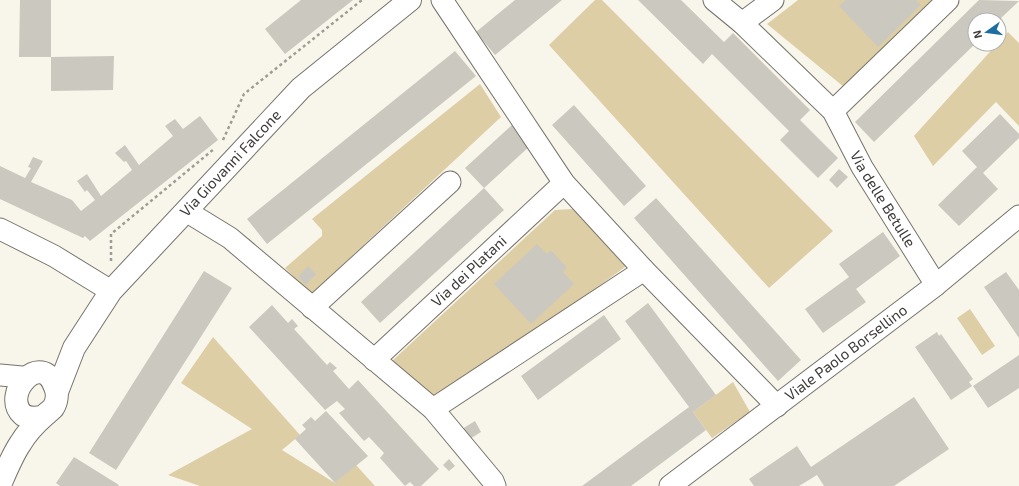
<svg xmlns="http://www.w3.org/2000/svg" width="1019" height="486" font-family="'Exo 2',sans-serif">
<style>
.green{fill:#ddcea5}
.building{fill:#cbc8bf}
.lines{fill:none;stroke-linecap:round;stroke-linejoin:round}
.minor-casing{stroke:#77746c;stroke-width:23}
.tertiary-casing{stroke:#77746c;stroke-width:24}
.path{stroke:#9f9c96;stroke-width:2.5;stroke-dasharray:3 3;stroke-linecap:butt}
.minor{stroke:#fff;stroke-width:21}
.tertiary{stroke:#fff;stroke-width:22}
.labels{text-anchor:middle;stroke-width:3;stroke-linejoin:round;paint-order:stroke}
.street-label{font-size:15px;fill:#3d3b38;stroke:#fff}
</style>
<rect width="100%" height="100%" fill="#f8f5eb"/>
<path class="green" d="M595,0H602L833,231L769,288L549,45Z
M798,0H935L844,87L767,24Z
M1008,32L1019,43V126L996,102L933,166L914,136L997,44H999V42Z
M480,84L501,117L311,294L285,268L322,236V230L312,219Z
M572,209L580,212L626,264L625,267L442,401H434L392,361L555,210Z
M970,309L995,346L982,355L957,318Z
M213,337L300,435L282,450L335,483L356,465L375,486H200L168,475L252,429L181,383Z
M733,382L750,412L712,438L693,412Z"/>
<path class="building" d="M20,0H51V57H19Z
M301,0H353L285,54L265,29Z
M515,0H562L495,55L476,32Z
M638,0H681L724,42L733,33L810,110L800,120L838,158L818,178L780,140L789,131L712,54L703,64Z
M846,0H916L921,5L878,47L839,6Z
M979,0L1019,1L999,20H975V44L874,142L855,122Z
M455,51L476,76L267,244L247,219Z
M114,56L113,90L51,91V57Z
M574,105L646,186L624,206L552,125Z
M1000,114L1019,134V138L983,173L998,189L959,226L938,205L977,167L962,151Z
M200,116L218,140L90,241L85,236L83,238L0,199V166L25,178L31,168L28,167L33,157L43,161L31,182L72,200L81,211L95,200L87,190L85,192L77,181L87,174L101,196L132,170L126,161L124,162L115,153L125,145L139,165L173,136L165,126L175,119L183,129Z
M512,125L531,145L484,188L465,168Z
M839,169L848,177L837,188L829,180Z
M484,188L504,210L380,323L361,302Z
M656,198L801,360L778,381L634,218Z
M883,232L900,256L856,289L866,302L823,333L805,309L849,277L839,264Z
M537,244L547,254L551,250L567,268L563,272L574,284L531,324L494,284Z
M308,266L316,274L306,285L298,277Z
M204,271L232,288L116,470L89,453Z
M1006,272L1019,290V338L984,287Z
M648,303L716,395L693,412L706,430L631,486H582L689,407L625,321Z
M272,305L288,323L292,319L298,326L294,329L327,365L330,362L337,368L333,371L349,389L358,380L439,469L421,486H414L410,482L405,486L380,458L384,453L369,437L364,441L339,413L345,409L337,401L325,410L249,327Z
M604,315L621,339L538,400L521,376Z
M937,332L939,336L941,334L973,379L969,382L972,386L951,400L915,347Z
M1019,355V388L988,408L973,386Z
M914,397L949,449L894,486H824L817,475L799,486H754L749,479L797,446L811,467Z
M326,411L368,456L335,483L295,439L306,429L302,425L311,417L315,421Z
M475,421L481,432L468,440L462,429Z
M74,457L119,485L118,486H60L56,483Z
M449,459L455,466L449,471L443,465Z"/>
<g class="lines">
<g class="minor-casing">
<g id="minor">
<path d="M442,0L564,183L644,270L777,406"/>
<path id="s1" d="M714,0L742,23L833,111L862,167L936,285"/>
<path d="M742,23L773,0"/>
<path d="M833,111L948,0"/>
<path d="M186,211L230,238L433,409L493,481L495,486"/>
<path d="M0,229L54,256L111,291"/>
<path d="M312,308L450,182"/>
<path id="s2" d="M374,360L564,183"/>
<path d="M0,375L22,377"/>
<path d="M433,409L644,270"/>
<path id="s3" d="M670,486L936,285L1019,216"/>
</g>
</g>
<g class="tertiary-casing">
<g id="tertiary">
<path id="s4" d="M57,392L74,348L111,291L301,88L410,0"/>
<path d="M0,485C6,471 12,456 20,444C26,434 36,423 44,416C47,413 50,411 53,408C57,402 58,394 55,387C42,349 0,394 23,415C30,419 37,418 44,416"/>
</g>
</g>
<path class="path" d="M223,140L244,94L362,0
M111,261V234L214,149"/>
<use href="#minor" class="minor"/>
<use href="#tertiary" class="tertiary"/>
</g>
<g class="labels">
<g class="street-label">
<text dy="5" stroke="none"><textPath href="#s4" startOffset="290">Via Giovanni Falcone</textPath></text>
<text dy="5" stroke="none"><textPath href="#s1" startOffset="264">Via delle Betulle</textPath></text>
<text dy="5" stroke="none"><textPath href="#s2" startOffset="130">Via dei Platani</textPath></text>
<text dy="5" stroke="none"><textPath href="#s3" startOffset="221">Viale Paolo Borsellino</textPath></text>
</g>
</g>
<g transform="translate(987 32) rotate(256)"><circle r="19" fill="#ffffff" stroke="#b1b1af"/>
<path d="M0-3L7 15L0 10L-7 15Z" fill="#1c6fa0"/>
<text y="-6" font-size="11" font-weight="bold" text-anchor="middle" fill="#3d3b38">N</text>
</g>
</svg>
